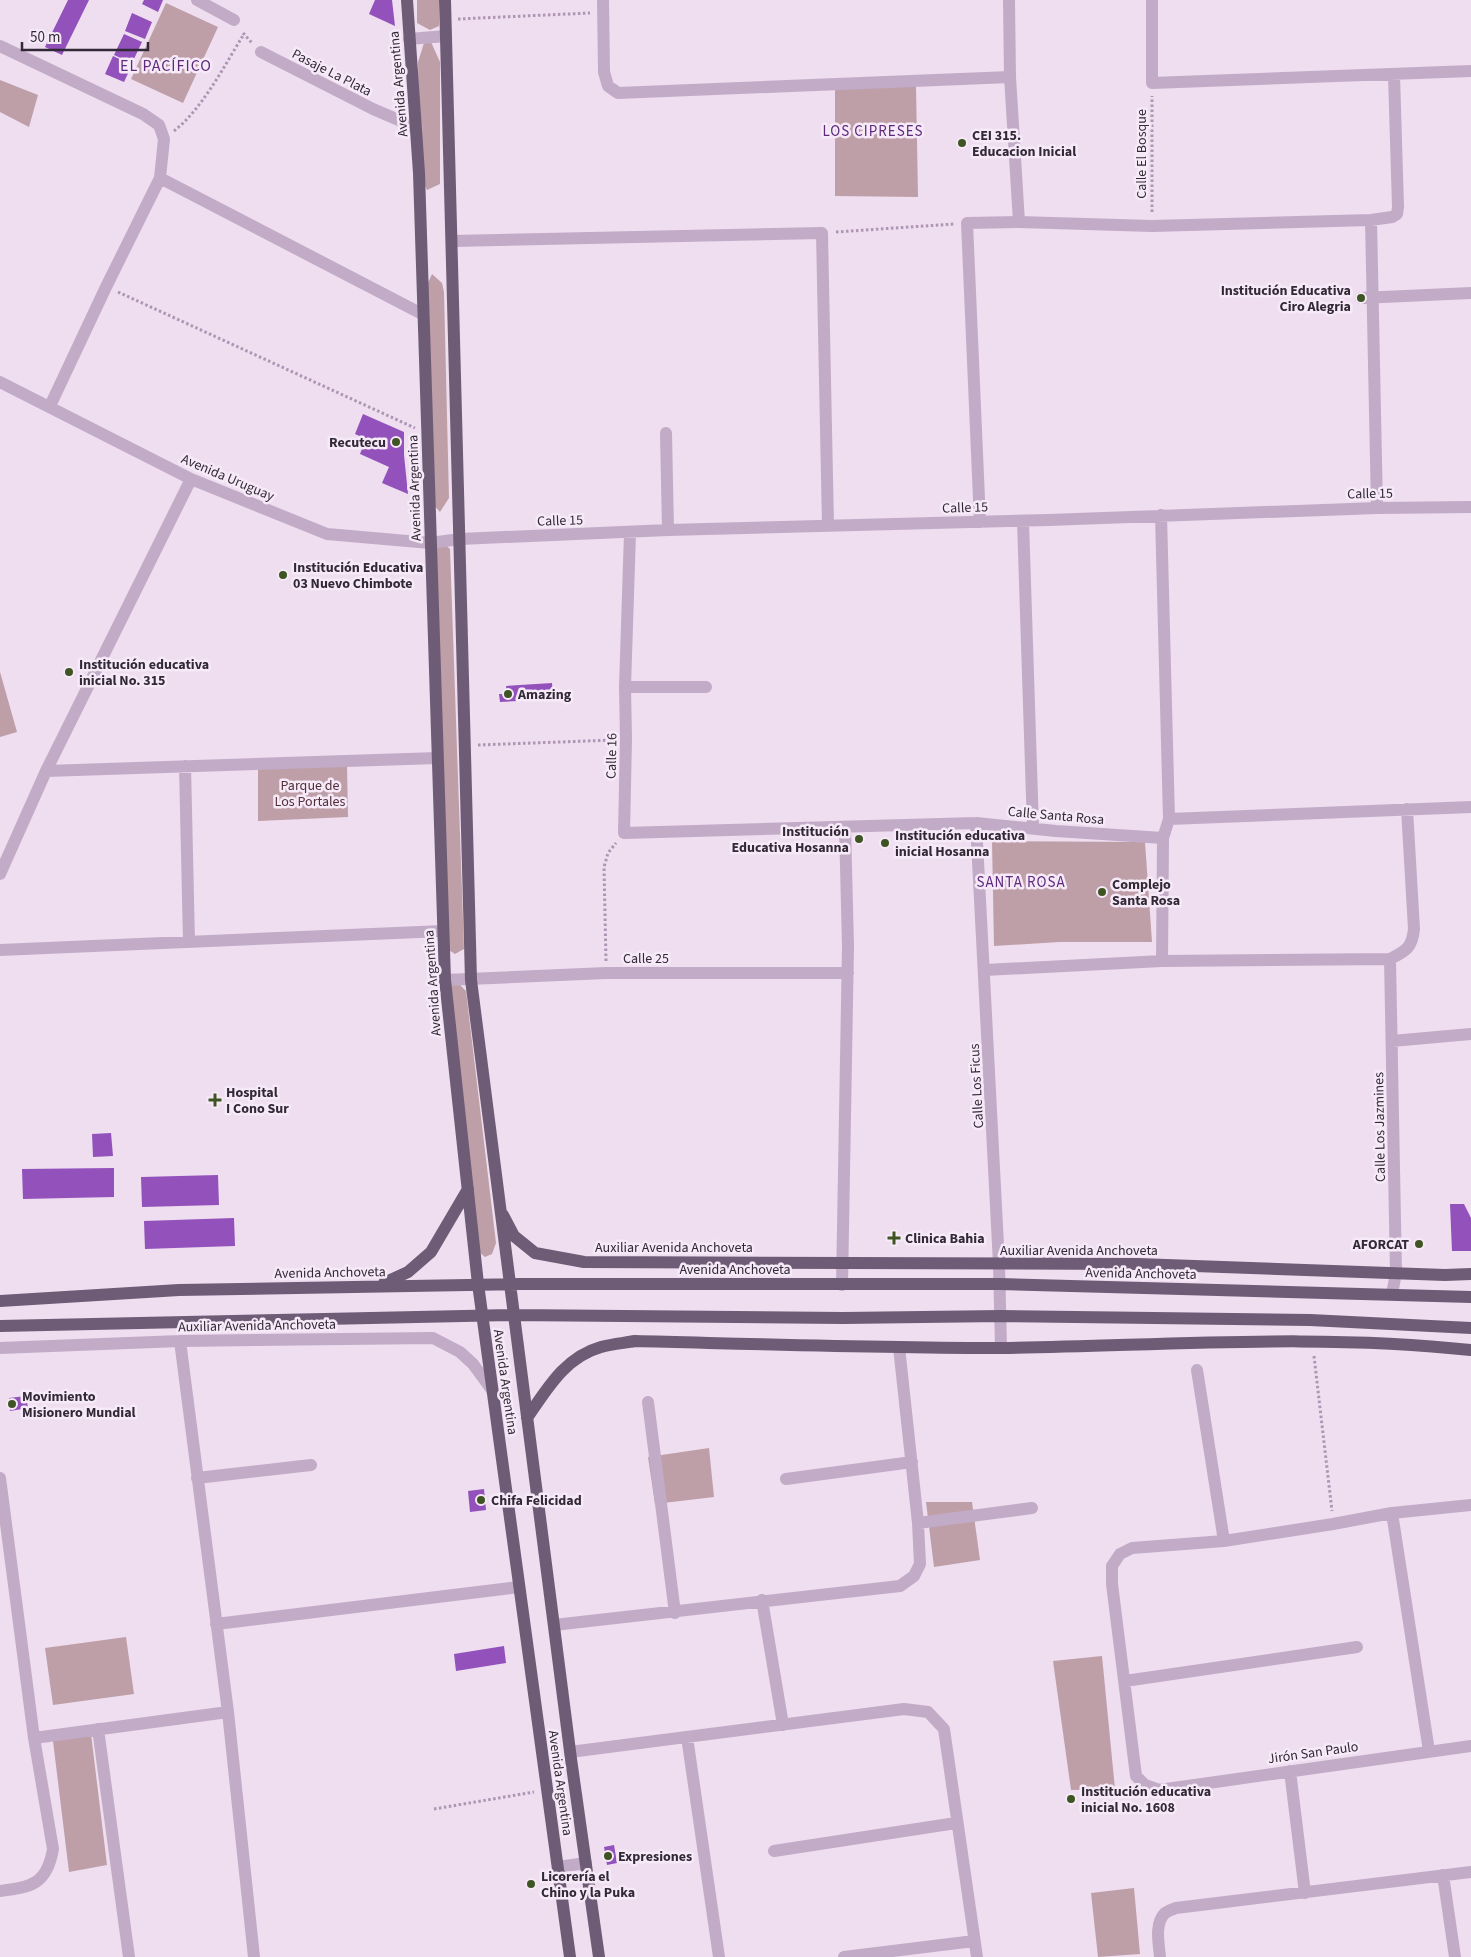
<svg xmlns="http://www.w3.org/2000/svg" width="1471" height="1957" font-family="'Source Sans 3',sans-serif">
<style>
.green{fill:#be9fa8}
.building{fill:#9251bb}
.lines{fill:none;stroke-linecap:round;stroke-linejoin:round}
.path{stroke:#ad95b3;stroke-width:3;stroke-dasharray:2.5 2.5;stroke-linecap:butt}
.minor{stroke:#c2abc7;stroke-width:12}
.major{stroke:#6e5c76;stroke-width:12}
.poi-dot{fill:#3e5422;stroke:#f7eaf8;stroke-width:2}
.labels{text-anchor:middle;stroke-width:5;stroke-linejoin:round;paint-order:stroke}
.street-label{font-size:14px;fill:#322936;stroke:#f7eaf8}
.poi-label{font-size:14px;font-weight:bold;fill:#322936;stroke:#f7eaf8;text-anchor:start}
.park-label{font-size:14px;fill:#522f38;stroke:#f7eaf8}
.neighbourhood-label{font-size:15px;letter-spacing:1px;fill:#5c297d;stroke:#f7eaf8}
.quarter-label{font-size:16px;letter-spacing:1px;fill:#5c297d;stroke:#f7eaf8}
</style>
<rect width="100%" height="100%" fill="#eedef0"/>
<path class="green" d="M417,0H439V26L430,30L417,23Z
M166,3L218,27L183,103L131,79Z
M431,42L440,62V184L427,190L419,173L418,62L424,43Z
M0,80L38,95L29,127L0,112Z
M835,86L916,87L918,197L835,196Z
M432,274L442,283L444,292L449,498L440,512L430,501L423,294Z
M441,541L450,549L464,949L455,954L444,947L431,552Z
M0,672L17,732L0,737Z
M347,765L348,817L258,821V768Z
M992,841L1145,842L1152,942H1059L994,946Z
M452,982L459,984L466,991L496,1243L492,1254L485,1257L474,1248L447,995Z
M709,1448L714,1497L655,1504L648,1457Z
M926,1502H972L980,1560L934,1567Z
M126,1637L134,1694L53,1705L45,1648Z
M1102,1656L1115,1789L1071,1790L1053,1661Z
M91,1734L107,1865L69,1872L53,1741Z
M1134,1888L1140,1954L1098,1957L1091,1893Z"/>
<path class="building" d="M68,0H89L62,55L45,47Z
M144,0H163L158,12L142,4Z
M375,0H392L395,26L369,14Z
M132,13L152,22L145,39L125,31Z
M124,34L142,42L132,63L114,55Z
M113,56L132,65L124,82L105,74Z
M363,414L404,432V455L408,494L382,483L389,467L360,454L366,439L355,434Z
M552,683L553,699L500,702L499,694H507L506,686Z
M111,1133L113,1156L93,1157L92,1134Z
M114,1168V1197L23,1199L22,1169Z
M218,1175L219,1205L142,1207L141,1177Z
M1450,1204H1464L1471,1218V1251H1452Z
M234,1218L235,1246L145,1249L144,1221Z
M26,1396L28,1408L10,1411L9,1398Z
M484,1489L486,1510L470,1512L468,1491Z
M504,1646L506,1663L456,1671L454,1654Z
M614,1845L617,1863L607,1865L604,1847Z"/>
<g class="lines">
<path class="path" d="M458,19L590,13
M243,33L252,43
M174,131C203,108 224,66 244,34
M1152,212V96
M836,232L954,224
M118,292L415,428
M478,745L614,740
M606,961L604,867L608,853L616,843
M1314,1356L1332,1511
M434,1809L534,1792"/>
<path class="minor" d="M197,0L234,20
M603,0L604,72L608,86L618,93L1010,77
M1009,0L1010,77L1019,222
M1152,0V83L1471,71
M409,39L446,36
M0,46L143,114L159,125L164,139L160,178L106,287L50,406
M261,52L373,109L417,128
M160,178L424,315
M1371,220L1377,508
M452,241L822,233L828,526
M1361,298L1471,293
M0,382L191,479L327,534L430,543L460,539L668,530L1049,520L1377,508L1471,507
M666,433L668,530
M1161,515L1169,819
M1023,521L1033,828
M980,522L967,223L1019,222L1152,226L1371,220L1392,217L1397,214L1398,207L1394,75
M630,533L625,687L626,739L624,833L976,823L1056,831L1163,838L1169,819L1471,807
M625,687H706
M185,766L189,942
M46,771L438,758
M976,823L999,1264L1001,1348
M0,874L46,771L191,479
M0,950L443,931
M1390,959L1396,1273L1392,1294
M1162,961L1163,838
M985,970L1162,961L1390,959C1406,951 1412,948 1414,929L1407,809
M445,980L606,973H848
M1392,1041L1471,1034
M842,1285L848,946L845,827
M180,1341L228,1712L254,1957
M0,1348L180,1341L433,1338L460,1352L473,1364L492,1390
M1197,1370L1224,1541
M648,1402L675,1613
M0,1478L34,1738L53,1849C47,1884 32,1887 0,1891
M197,1478L311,1465
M786,1479L912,1462
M1471,1505L1392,1513L1333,1524L1224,1541L1132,1548L1120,1554L1112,1566V1584L1136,1776L1145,1785L1159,1790L1471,1746
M1392,1513L1429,1751
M918,1523L1032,1508
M762,1600L783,1725
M216,1624L519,1587
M554,1625L900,1586L914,1576L920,1564L918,1523L899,1347
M1125,1681L1357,1647
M98,1729L129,1957
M687,1737L719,1957
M34,1738L228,1712
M570,1752L904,1709L928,1712L944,1729L977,1957
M1290,1771L1305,1893
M774,1851L956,1823
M558,1867L586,1863
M1443,1875L1455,1957
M844,1957L974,1941
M1160,1957C1159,1944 1154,1924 1165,1913C1168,1911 1173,1909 1176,1908L1471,1872"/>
<path class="major" d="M407,0L419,173L445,980L478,1284L570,1957
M445,0L471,980L571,1759L599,1957
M503,1215L514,1236L535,1253L584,1262L1138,1264L1445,1275L1471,1274
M384,1283L408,1272L431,1252L468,1189
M0,1301L179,1290L520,1284H1000L1471,1297
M0,1326L512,1315L843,1318L1001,1316L1310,1320L1471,1328
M527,1418C547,1389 565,1357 601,1347C612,1344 624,1343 635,1341C757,1344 879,1348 1001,1348C1158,1346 1315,1333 1471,1350"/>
</g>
<g class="poi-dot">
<circle cx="962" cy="143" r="5"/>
<circle cx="1361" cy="298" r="5"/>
<circle cx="396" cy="442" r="5"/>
<circle cx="283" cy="575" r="5"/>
<circle cx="69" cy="672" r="5"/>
<circle cx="508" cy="694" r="5"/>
<circle cx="859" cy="839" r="5"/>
<circle cx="885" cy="843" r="5"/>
<circle cx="1102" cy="892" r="5"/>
<path d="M212.5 1092.5h5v5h5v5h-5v5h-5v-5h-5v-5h5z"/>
<path d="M891.5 1230.5h5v5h5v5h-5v5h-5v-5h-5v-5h5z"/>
<circle cx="1419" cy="1244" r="5"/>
<circle cx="12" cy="1404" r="5"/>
<circle cx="481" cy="1500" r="5"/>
<circle cx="1071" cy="1799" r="5"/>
<circle cx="608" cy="1856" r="5"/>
<circle cx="531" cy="1884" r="5"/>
</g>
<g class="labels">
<g class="street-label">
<text transform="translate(332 72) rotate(27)" y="5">Pasaje La Plata</text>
<text transform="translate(398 84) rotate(-95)" y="5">Avenida Argentina</text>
<text transform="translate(1141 154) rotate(-90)" y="5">Calle El Bosque</text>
<text transform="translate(228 477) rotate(23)" y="5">Avenida Uruguay</text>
<text transform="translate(414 488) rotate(-92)" y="5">Avenida Argentina</text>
<text transform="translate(1370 493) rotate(-1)" y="5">Calle 15</text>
<text transform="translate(965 507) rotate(-2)" y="5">Calle 15</text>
<text transform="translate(560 520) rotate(-2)" y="5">Calle 15</text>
<text transform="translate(611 756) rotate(-89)" y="5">Calle 16</text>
<text transform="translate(1056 815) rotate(5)" y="5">Calle Santa Rosa</text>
<text x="646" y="963">Calle 25</text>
<text transform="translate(432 983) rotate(-94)" y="5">Avenida Argentina</text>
<text transform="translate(976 1086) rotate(-93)" y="5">Calle Los Ficus</text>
<text transform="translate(1379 1127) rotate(-91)" y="5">Calle Los Jazmines</text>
<text x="674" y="1252">Auxiliar Avenida Anchoveta</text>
<text x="1079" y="1255">Auxiliar Avenida Anchoveta</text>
<text x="735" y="1274">Avenida Anchoveta</text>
<text transform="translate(330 1272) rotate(-1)" y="5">Avenida Anchoveta</text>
<text transform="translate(1141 1273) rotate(1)" y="5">Avenida Anchoveta</text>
<text transform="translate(257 1325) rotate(-1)" y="5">Auxiliar Avenida Anchoveta</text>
<text transform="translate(506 1382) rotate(82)" y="5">Avenida Argentina</text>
<text transform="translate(1313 1752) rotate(-8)" y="5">Jirón San Paulo</text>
<text transform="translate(561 1783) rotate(82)" y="5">Avenida Argentina</text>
</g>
<g class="poi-label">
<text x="972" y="140">CEI 315.<tspan x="972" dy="16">Educacion Inicial</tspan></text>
<text x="1351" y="295" text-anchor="end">Institución Educativa<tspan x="1351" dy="16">Ciro Alegria</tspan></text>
<text x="386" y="447" text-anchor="end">Recutecu</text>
<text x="293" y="572">Institución Educativa<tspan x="293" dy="16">03 Nuevo Chimbote</tspan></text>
<text x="79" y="669">Institución educativa<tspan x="79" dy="16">inicial No. 315</tspan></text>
<text x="518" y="699">Amazing</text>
<text x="849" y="836" text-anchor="end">Institución<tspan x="849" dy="16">Educativa Hosanna</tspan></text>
<text x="895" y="840">Institución educativa<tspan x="895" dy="16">inicial Hosanna</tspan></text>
<text x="1112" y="889">Complejo<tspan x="1112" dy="16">Santa Rosa</tspan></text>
<text x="226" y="1097">Hospital<tspan x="226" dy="16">I Cono Sur</tspan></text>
<text x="905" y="1243">Clinica Bahia</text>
<text x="1409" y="1249" text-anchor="end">AFORCAT</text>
<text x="22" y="1401">Movimiento<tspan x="22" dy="16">Misionero Mundial</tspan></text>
<text x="491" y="1505">Chifa Felicidad</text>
<text x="1081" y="1796">Institución educativa<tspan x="1081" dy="16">inicial No. 1608</tspan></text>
<text x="618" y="1861">Expresiones</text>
<text x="541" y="1881">Licorería el<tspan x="541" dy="16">Chino y la Puka</tspan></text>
</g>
<g class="park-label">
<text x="310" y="790">Parque de<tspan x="310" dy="16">Los Portales</tspan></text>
</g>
<g class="neighbourhood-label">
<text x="873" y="136">LOS CIPRESES</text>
<text x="1021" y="887">SANTA ROSA</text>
</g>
<g class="quarter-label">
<text x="166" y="71">EL PACÍFICO</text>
</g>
</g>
<path d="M22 42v8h126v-8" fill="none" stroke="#322936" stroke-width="2.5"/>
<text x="30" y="42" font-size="15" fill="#322936" stroke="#f7eaf8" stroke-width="4" paint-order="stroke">50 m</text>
</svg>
